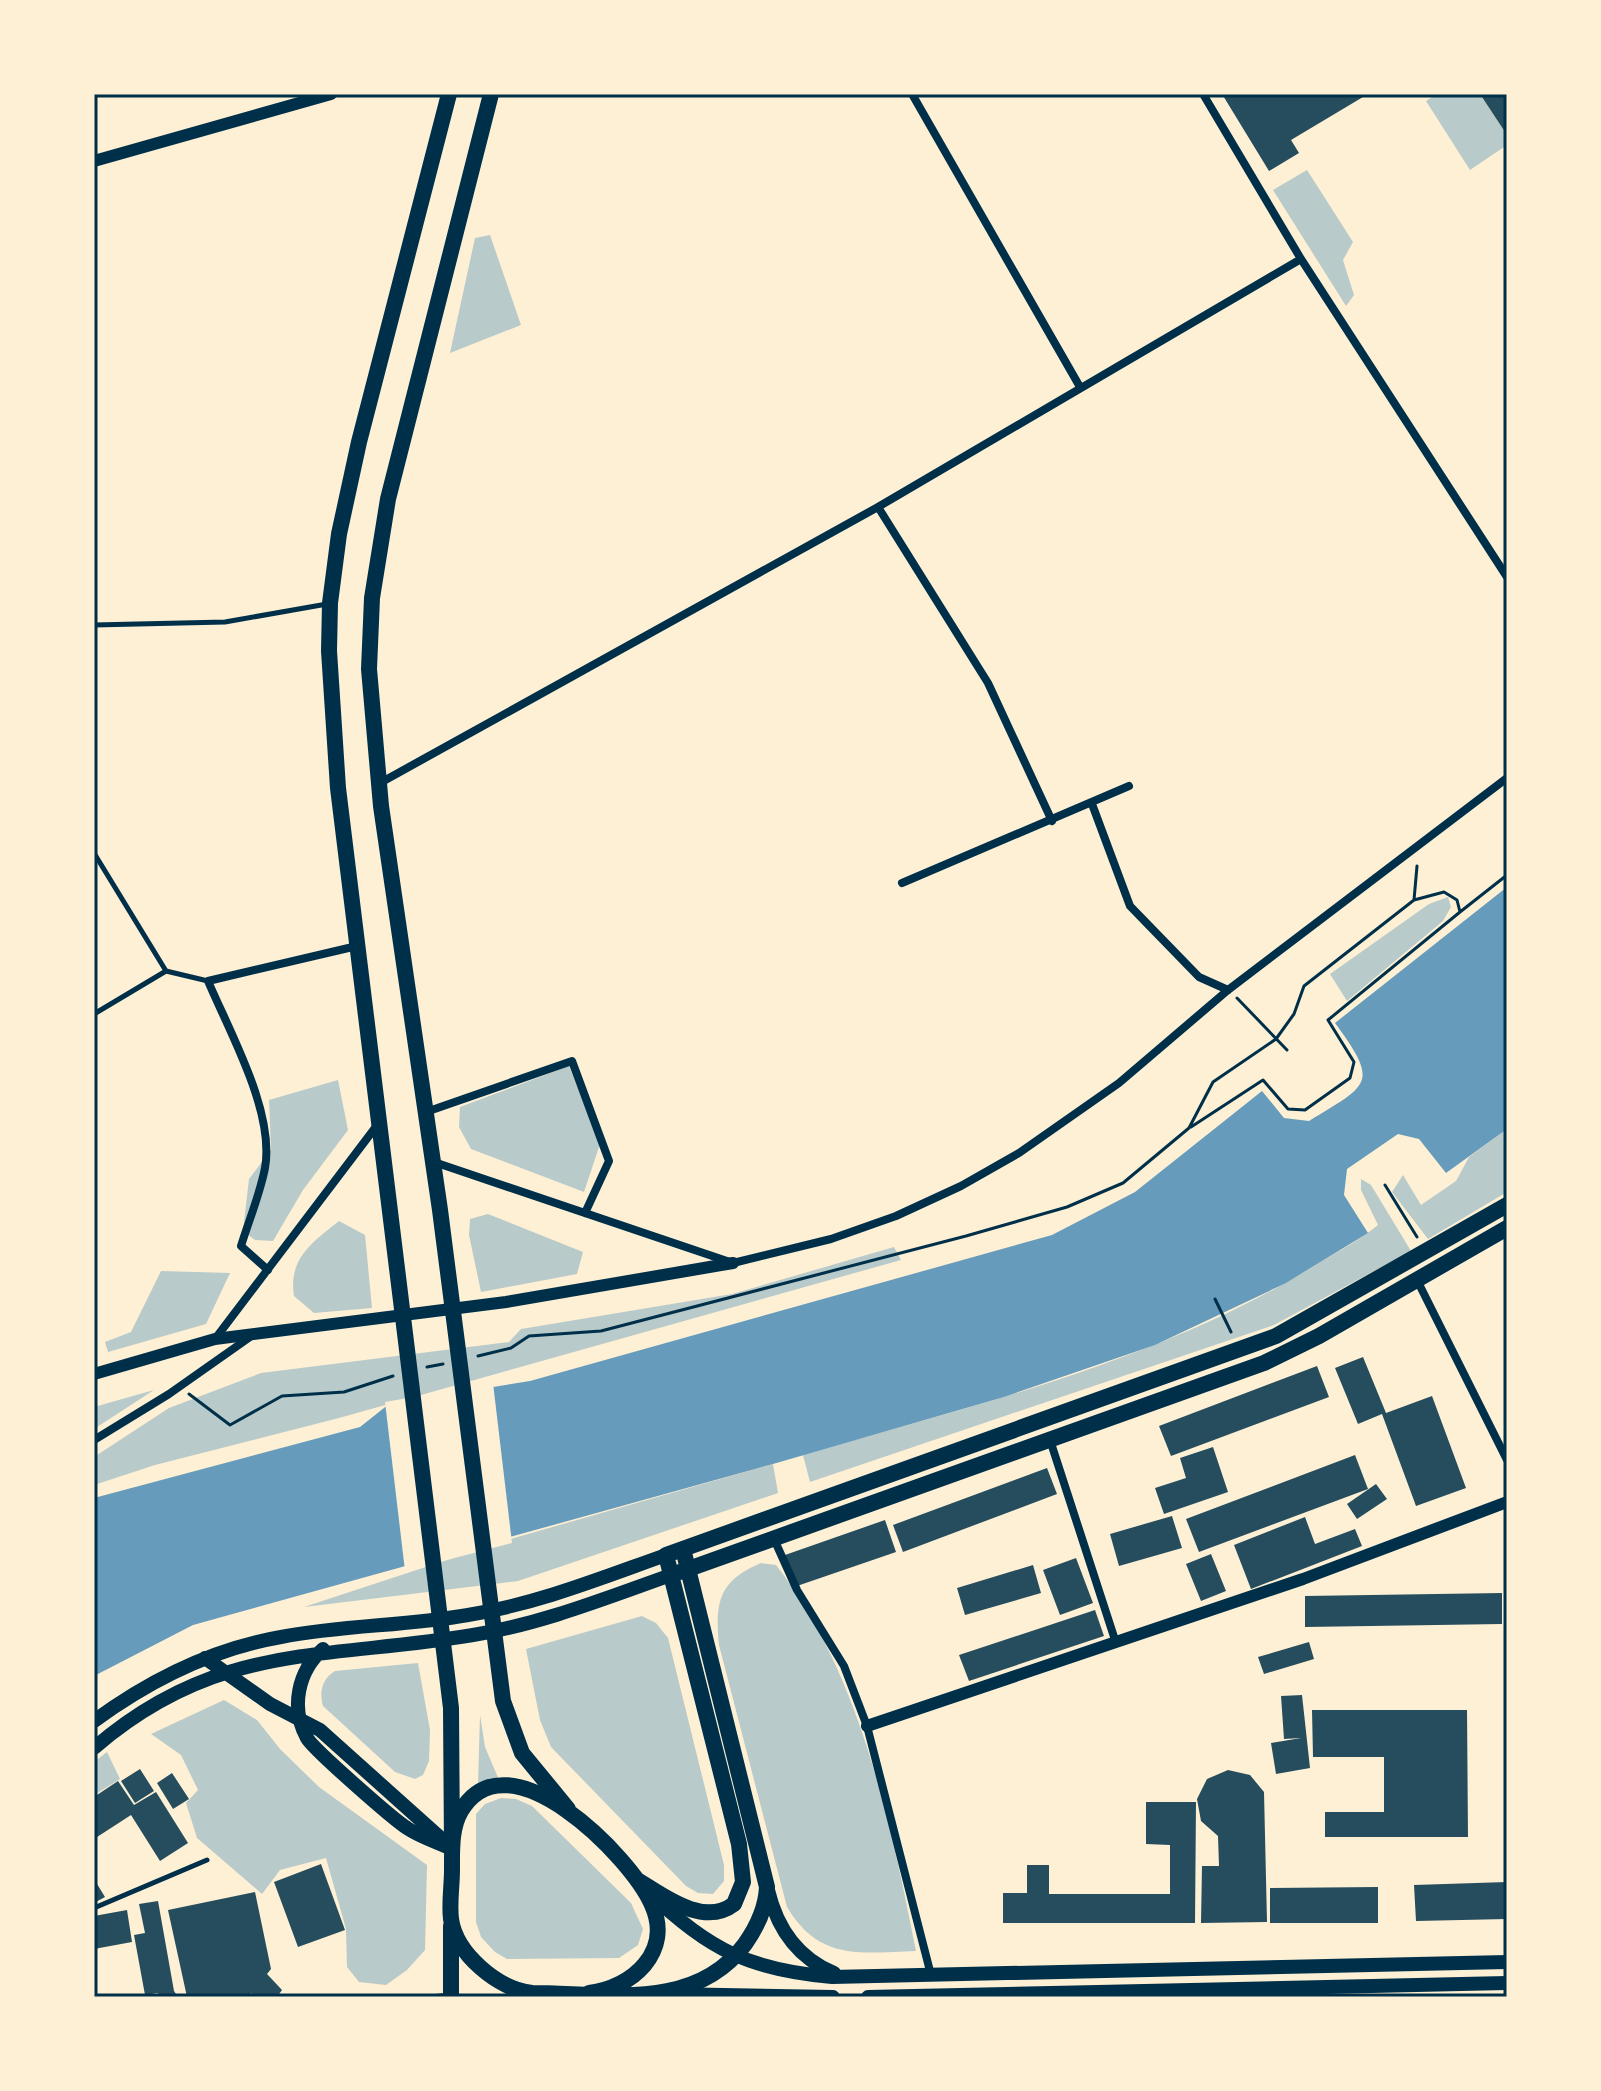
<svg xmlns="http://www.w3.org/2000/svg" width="1601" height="2091" font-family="'PT Sans',sans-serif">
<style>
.green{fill:#b9caca}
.water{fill:#669bbc}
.pier{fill:#fdf0d5}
.building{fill:#264d5e}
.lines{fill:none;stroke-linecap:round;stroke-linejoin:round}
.path{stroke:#003049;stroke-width:3}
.service{stroke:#003049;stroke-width:5}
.minor{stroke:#003049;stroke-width:8}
.tertiary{stroke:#003049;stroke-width:12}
.secondary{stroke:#003049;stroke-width:14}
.primary{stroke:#003049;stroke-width:16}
.neatline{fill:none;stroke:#003049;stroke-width:3}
</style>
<rect width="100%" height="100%" fill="#fdf0d5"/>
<path class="green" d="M1437,94H1480L1507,135V145L1470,170L1426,101Z
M1307,170L1353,242L1343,260L1354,295L1346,306L1273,190Z
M490,235L521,325L450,353L475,238Z
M1448,897L1451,907L1443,921L1347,1001L1330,974L1429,904Z
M569,1066L600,1144L584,1192L471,1149L459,1127L460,1107Z
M338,1080L348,1130L303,1190L273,1241L255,1240L243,1231L249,1179L271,1150L269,1100Z
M1507,1129V1192L1428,1239L1392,1192L1403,1175L1421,1205L1456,1181L1469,1157Z
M1361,1179L1371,1185L1411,1251L1274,1325L810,1482L803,1455C975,1405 1156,1362 1311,1268C1333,1254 1357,1242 1378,1225L1361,1190Z
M488,1214L583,1252L577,1274L481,1292L469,1235L470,1219Z
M339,1221L365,1235L372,1308L314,1313L294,1296C288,1258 313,1242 339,1221Z
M894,1247L901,1260L339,1418L155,1465L94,1485V1457L169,1408L261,1373L509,1342L521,1329L732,1294Z
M161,1271L230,1273L206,1324L108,1352L105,1342L131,1332Z
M154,1390L94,1429V1407Z
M773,1464L778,1493L518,1581L304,1607L514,1538Z
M761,1563L776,1565C860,1673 890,1820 916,1951C860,1953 819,1961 787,1907L719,1645C715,1603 718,1581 761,1563Z
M642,1616L656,1623L668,1638L724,1865V1881L713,1894L698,1893L686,1886L551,1747L540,1720L526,1649Z
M418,1663L430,1730L429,1761L423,1775L415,1779L395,1772L323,1706C319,1692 322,1679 335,1671Z
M224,1700L257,1720L280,1749L319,1787L427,1865L425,1950L407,1970L386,1985L359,1982L347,1967L346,1929L326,1858L280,1870L262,1894L197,1838L186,1803L198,1790L181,1755L151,1734Z
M480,1715L485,1747L499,1780L478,1786Z
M107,1752L120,1779L94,1795V1762Z
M501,1798L516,1799L532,1806L631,1903L643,1929L638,1945L619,1958L507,1959L495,1952L481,1937L476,1922V1814L485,1804Z"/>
<path class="water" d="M1507,887V1129L1446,1173L1419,1139L1398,1134L1347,1169L1344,1195L1368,1233L1286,1283L1155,1345L1004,1397L773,1464L193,1625L94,1676V1498L360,1427L389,1404L530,1381L1052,1235L1135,1192L1262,1091L1284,1118L1309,1121C1369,1084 1380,1084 1335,1023Z"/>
<path class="pier" d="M493,1383L512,1543L405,1571L385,1402Z"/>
<path class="building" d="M1222,94H1368L1291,140L1299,153L1269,171Z
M1480,94H1507V135Z
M1363,1357L1386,1413L1432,1396L1466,1488L1416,1506L1382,1414L1358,1424L1335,1368Z
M1317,1366L1329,1397L1171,1456L1159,1426Z
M1213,1447L1228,1492L1164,1514L1155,1488L1186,1478L1180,1458Z
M1355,1455L1368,1489L1199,1552L1186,1519Z
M1047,1468L1057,1494L903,1552L893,1525Z
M1376,1484L1387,1499L1357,1519L1347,1504Z
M1172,1516L1182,1548L1119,1566L1110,1534Z
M1305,1517L1315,1544L1355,1529L1362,1546L1251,1589L1234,1545Z
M885,1520L896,1552L797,1586L785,1555Z
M1211,1554L1226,1591L1201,1601L1186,1564Z
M1076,1558L1093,1603L1060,1615L1043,1570Z
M1033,1565L1041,1593L965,1615L957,1588Z
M1502,1593V1624L1305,1627V1596Z
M1095,1610L1104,1636L969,1681L959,1655Z
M1309,1642L1314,1659L1264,1674L1258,1657Z
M1302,1695L1310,1768L1276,1774L1271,1743L1301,1738L1284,1739L1281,1696Z
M1312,1710H1467L1468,1837H1325V1812H1384V1757H1313Z
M1504,1755H1507V1794H1504Z
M140,1769L154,1791L135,1803L121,1781Z
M1228,1770L1250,1775L1264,1792L1267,1922L1201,1923L1202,1866H1219L1218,1836L1201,1821L1197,1799L1207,1779Z
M172,1773L189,1799L173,1809L157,1783Z
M118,1781L134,1805L156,1792L188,1843L160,1861L131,1815L94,1839V1797Z
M1146,1802H1196L1195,1923H1003V1893H1027V1865H1049V1894H1170V1845L1146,1844Z
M321,1864L345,1930L298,1947L274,1882Z
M94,1879L105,1897L94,1903Z
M1507,1882V1919L1416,1921L1414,1885Z
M1378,1887V1923H1270V1888Z
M255,1892L271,1969L267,1974L282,1990L277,1997H255L251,1993L250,1997H187L168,1910Z
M158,1901L174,1991L178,1997H159L158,1993L145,1995L134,1935L145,1933L139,1904Z
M127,1910L132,1942L94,1949V1916Z"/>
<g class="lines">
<path class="path" d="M1414,900L1444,892L1457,900L1460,912L1507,875
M1237,998L1287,1050
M1191,1127L1263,1080L1288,1109L1305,1110L1350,1078L1354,1062L1328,1020L1460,912
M1385,1185L1417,1237
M1215,1299L1231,1332
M478,1356L511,1348L529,1336L601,1331L966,1236L1067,1207L1123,1183L1189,1128L1213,1082L1276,1039L1294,1014L1304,986L1414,900L1417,866
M427,1367L443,1364
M189,1394L230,1425L282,1396L344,1392L393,1376"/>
<path class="service" d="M94,625L225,622L327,604
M94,853L166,971
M94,1014L166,971L208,981
M94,1908L207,1860
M431,1997L450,1995"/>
<path class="minor" d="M912,94L1080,387
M1203,94L1301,259L1507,577
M878,507L988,683L1052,821
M380,783L878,507L1301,259
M1092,804L1130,906L1199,977L1228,990
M902,883L1129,786
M426,1112L572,1061L609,1161L585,1213
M434,1162L733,1263L831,1239L896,1216L961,1186L1019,1153L1119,1083L1228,990L1507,778
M268,1270L241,1246C249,1220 260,1194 265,1168C275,1112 230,1033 208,981L357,946
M1417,1280L1507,1460
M215,1339L378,1124
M94,1440L169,1394L250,1337
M1050,1440L1116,1643
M774,1539L797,1590L844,1666L867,1726L931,1975"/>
<path class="tertiary" d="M94,161L331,94
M94,1374L215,1339L506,1302L733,1263
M867,1726L1303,1579L1507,1502"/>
<path class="secondary" d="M323,1649C298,1671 290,1708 307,1738C313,1749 393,1819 407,1828C420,1837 437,1842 452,1849
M205,1658L270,1704L320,1730L445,1842
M94,1721C150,1680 212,1649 281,1637C343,1625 406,1626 468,1615C537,1604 601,1578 666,1555
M94,1748C218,1641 325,1660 473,1635C541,1624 606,1598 671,1575
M768,1890C777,1928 798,1958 834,1973
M650,1893C708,1950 751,1970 832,1977L1507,1962
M669,1994L833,1997
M868,1997L1507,1983"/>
<path class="primary" d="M449,94L359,442L339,534L330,603L329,651L338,788L451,1708L452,1849
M491,94L388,499L372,598L369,669L381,806L440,1210L503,1701L522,1753L568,1809
M680,1572L1264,1363L1319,1336L1507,1228
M639,1881C665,1897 704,1927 734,1904L743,1882L739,1844L666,1555L1276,1336L1507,1205
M589,1993C632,1988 673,1952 652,1905C632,1858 508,1731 461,1811C451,1828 452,1850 452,1870C452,1886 449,1903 451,1919C456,1954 498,1989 532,1993C606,1993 695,2012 745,1944C757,1927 766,1908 767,1887L683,1549
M451,1997V1926"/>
</g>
<rect width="1601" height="2091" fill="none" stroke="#fdf0d5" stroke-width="192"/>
<rect x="96" y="96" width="1409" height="1899" class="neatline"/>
</svg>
